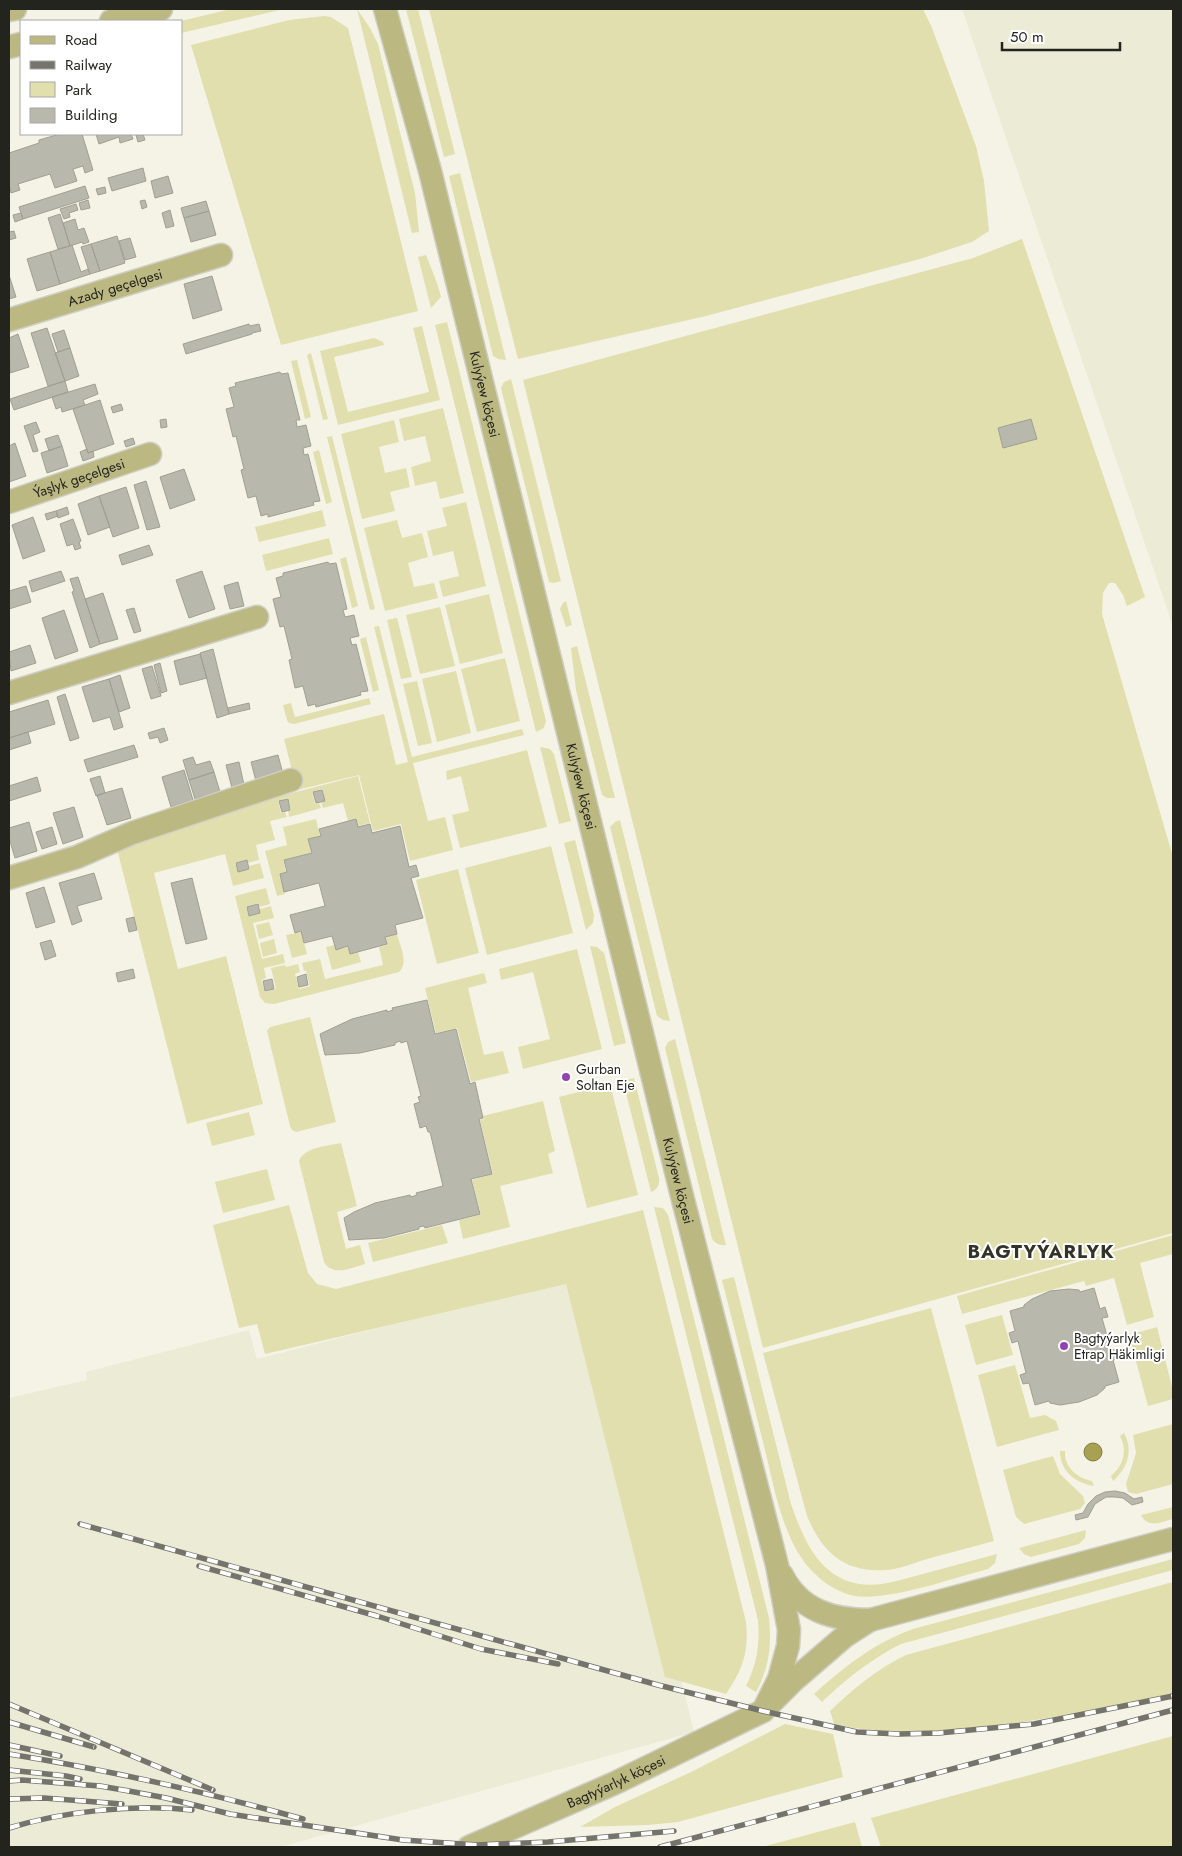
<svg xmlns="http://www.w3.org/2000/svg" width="1182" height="1856" font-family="Jost,sans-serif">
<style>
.built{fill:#ecebd6}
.green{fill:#e2dfae}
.water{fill:#a8a151;stroke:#807c42}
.building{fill:#b9b8ac;stroke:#9f9f92}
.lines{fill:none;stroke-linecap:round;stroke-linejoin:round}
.minor-casing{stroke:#cfcec2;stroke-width:25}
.minor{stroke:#bcb881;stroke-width:22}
.rail-casing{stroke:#75746c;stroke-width:5.5}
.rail{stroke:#fff;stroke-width:4;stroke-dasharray:11;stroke-linecap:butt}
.poi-dot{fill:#9243b3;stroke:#fff;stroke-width:2}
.labels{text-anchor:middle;stroke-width:4;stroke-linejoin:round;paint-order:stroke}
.street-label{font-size:14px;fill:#24241f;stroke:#fff}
.poi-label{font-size:14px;fill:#24241f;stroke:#fff;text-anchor:start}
.district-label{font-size:19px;font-weight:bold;letter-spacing:1px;fill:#333329;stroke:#fff}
</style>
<rect width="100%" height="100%" fill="#f4f3e6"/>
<path class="built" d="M962,9H1173V626Z
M583,1276L694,1732L280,1847H9V1398L87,1380L86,1372L249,1330L257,1359Z"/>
<path class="green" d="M231,9H284L181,33V21Z
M357,9L370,28L378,44L415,193L419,232L412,233Z
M406,9H418L455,154L444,157Z
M429,9H923L932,28L976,146L984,181L989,231L972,242L920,259L706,316L518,359Z
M324,16L331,17L348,28L418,311L281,345L191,45L289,20Z
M460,173L506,360L498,359L493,356L449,176Z
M1022,239L1145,597L1127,606L1123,595L1115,583H1109L1103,593L1102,614L1173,857V1233L763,1348L523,380L973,258Z
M426,255L437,283L441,297L431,308L418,257Z
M447,322L546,721L544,728L536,732L435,325Z
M422,326L440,400L338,425L320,351L374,338L383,342L384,345L334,357L348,412L429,392L413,328Z
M311,353L328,419L323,420L307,355Z
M297,360L311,417L305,419L291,361Z
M511,379L561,581L554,583L549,582L501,388L504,382Z
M443,408L464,493L440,499L436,481L415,486L411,467L431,461L425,436L404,441L399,419Z
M394,420L399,442L379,447L385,473L406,468L410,487L390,492L395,511L362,519L341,434Z
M332,436L375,609L370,610L327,437Z
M319,450L332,502L326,504L313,452Z
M466,502L486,586L443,597L439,581L459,576L453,551L433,556L427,531L447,526L442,508Z
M322,510L326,526L259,542L255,527Z
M397,520L402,538L422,533L428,557L408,563L414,587L434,583L438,598L385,611L364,528Z
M329,538L333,554L266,571L262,555Z
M346,557L358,606L352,608L340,559Z
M489,594L503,653L460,664L445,605Z
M566,601L572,625L566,627L560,609L563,603Z
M440,607L455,666L420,674L406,615Z
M397,618L412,677L401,679L387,620Z
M379,626L412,757L522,729L524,735L413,763L428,821L445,817L453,850L410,861L401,824L373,831L359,775L297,790L284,739L384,714L396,765L408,762L374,627Z
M366,637L379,690L373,692L360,639Z
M577,646L615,798H607L602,795L576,690L571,648Z
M505,658L520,721L477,732L461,669Z
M456,671L471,733L437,742L422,679Z
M417,681L432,743L418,746L403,684Z
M369,698L371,704L294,724L289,723L287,720L283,705L291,703L295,717Z
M540,747L550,749L554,754L571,821L559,824Z
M527,750L547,827L460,848L452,815L469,811L461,776L447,780L446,771Z
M358,776L370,823L358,826L356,819L348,821L343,803L323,808L321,803L325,801L322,789L312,792L315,804L319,803L321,808L289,817L288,811L291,810L288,798L278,801L281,813L285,812L287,817L270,821L275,840L256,845L259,860L248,863L247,860L235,863L238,872L250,869L249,866L260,863L264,878L233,886L225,854L154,873L178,969L226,956L263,1104L187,1124L117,849L214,813Z
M316,819L320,836L308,839L312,853L283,860L286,872L280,874L285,894L277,896L265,851L287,845L283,827Z
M620,820L670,1021L663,1020L657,1016L610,827L615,822Z
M575,840L594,915L593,923L586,930L564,843Z
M551,846L573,933L487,955L465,868Z
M458,869L479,953L437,964L416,880Z
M266,888L270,904L259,907L258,903L246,907L249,916L260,913V909L271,906L274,918L253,923L262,959L283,954L285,963L264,968L266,978L261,980L265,992L276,989L271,968L285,965L286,967L298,964L300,972L295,974L299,989L310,986L306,971H304L302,963L320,959L325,979L383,965L379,947L387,945L386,937L397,934C400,946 409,963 399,972L274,1004L265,1003L260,997L235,896Z
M269,922L273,935L259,939L256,925Z
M301,932L307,954L292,958L286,935Z
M274,939L277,953L263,957L260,943Z
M335,945L336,950L348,947L350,954L358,952L361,962L332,970L326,947Z
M590,946L597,947L604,953L626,1043L614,1046Z
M577,949L602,1049L523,1069L518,1047L550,1039L533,972L501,980L499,969Z
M484,973L487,983L468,988L484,1055L503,1051L509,1073L471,1082L457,1028L436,1033L425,988Z
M310,1017L336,1122L296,1132L292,1130L290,1126L267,1031L270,1027Z
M675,1039L726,1245C720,1246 716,1244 712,1239L665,1048L668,1042Z
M634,1078L659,1178C660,1185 657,1190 651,1192L623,1081Z
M610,1084L638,1195L587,1208L559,1097Z
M543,1101L555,1151L548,1154L553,1173L500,1186L510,1227L463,1239L459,1220L481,1214L472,1180L493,1174L480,1120L484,1119L483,1116Z
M249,1112L255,1135L212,1146L206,1123Z
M341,1143L357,1206L337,1212L346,1249L360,1245L365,1264C351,1268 333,1277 324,1262L299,1161C304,1147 328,1146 341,1143Z
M267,1169L275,1200L223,1213L215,1182Z
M289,1205L308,1273L317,1284L336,1289L643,1210L746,1622C749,1652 743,1669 726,1694L665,1677L566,1284L265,1354L257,1324L239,1328L213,1225Z
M654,1207L663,1208L668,1215L769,1618C772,1645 769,1668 756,1692L746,1686C757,1664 760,1644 758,1620Z
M442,1225L448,1243L373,1262L368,1243Z
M1173,1235V1254L1140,1263L1154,1317L1127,1325L1114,1278L1086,1286L1084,1281L962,1314L957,1296Z
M734,1277L791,1504C806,1548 827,1591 882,1584C894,1582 907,1578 919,1575C945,1568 971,1561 997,1554L995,1563L988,1569C953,1578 890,1601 855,1596C834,1592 815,1577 803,1560C781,1530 773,1482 764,1446C750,1391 736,1335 722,1280Z
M931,1308L994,1541C972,1547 949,1553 927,1559C914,1563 899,1569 886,1570C844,1573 822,1552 807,1516L763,1353Z
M1002,1315L1013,1355L976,1365L965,1325Z
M1157,1327L1173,1391V1399L1148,1406L1129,1335Z
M1015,1365L1030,1418L1045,1415L1056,1421L1059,1430L997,1447L978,1375Z
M1173,1424V1484L1136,1494L1128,1492L1126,1484L1136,1453L1133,1435Z
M1124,1433C1134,1451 1127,1469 1113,1481L1111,1476C1123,1466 1128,1451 1120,1436Z
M1060,1451H1065C1064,1467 1077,1478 1092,1481L1094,1486C1075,1483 1060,1471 1060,1451Z
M1053,1456L1060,1474L1083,1496L1085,1503L1080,1509L1024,1524L1016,1517L1003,1470Z
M1173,1507V1519C1161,1522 1148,1529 1141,1515Z
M1086,1530L1085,1538L1079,1544L1031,1557L1024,1554L1019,1548Z
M1173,1559V1570L901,1644C871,1659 846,1679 822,1702L814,1694C844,1667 874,1643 913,1629Z
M1173,1582V1694C1103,1708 1034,1723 963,1729C920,1733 876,1734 834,1724L830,1711C853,1689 877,1669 906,1655Z
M785,1724L833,1734L843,1777L678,1822L648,1825L580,1827L615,1807L691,1772Z
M1173,1736V1847H881L871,1818Z
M855,1822L862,1847H762Z"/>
<path class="water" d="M1084 1452a9 9 0 1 1 18 0a9 9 0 1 1-18 0Z"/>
<path class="building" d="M60,134H82L93,170L85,173L83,166L73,169L77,181L55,188L50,174L18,184L20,190L11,193L9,184V153L39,143V140Z
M96,134H131L133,139L120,143L119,137L99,144Z
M143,134L145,140L138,142L136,135Z
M143,168L146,181L112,191L108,178Z
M168,176L173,193L155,198L151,181Z
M85,186L89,198L23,219L19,207Z
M105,187L106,193L98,195L96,189Z
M88,200L90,208L81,210L79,203Z
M145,200L147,207L142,209L140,201Z
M206,201L209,211L184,218L181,208Z
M76,204L78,210L69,213L70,217L64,219L60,209Z
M170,210L174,226L166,228L162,213Z
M209,211L216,235L191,242L184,218Z
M21,213L23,219L15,222L13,215Z
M60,214L70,246L58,249L48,218Z
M75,219L78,230L84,228L89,242L83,244L82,242L70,246L63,223Z
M14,231L16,238L9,240V232Z
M117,236L125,263L100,271L91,244Z
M130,238L136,257L125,260L119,241Z
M91,244L100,271L90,274L81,247Z
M72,245L81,272L88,269L90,274L60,284L50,252Z
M50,252L60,284L37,291L27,259Z
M9,275L16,297L9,299Z
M212,276L222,310L193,319L184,284Z
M249,324L250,326L259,324L261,331L252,333V334L186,354L183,344Z
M47,328L65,381L48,386L31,333Z
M64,330L70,348L58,352L52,334Z
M18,334L29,367L10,373L9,338Z
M70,348L79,376L65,381L55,353Z
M280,372L281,374L288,373L300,420H296L297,427L306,425L311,446L303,448L304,455L308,454L320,501L313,502L314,505L268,517V514L261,516L256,496L248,498L241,470L244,469L236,436L233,437L226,409L234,407L229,388L236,386L235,383Z
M65,381L68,392L14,410L10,399Z
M95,384L98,394L83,400L85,405L62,412L61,407L56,409L52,397Z
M100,400L114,444L88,453L73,409Z
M121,404L123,410L113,413L111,407Z
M166,419L167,427L161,428L160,420Z
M1031,419L1037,439L1003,448L998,428Z
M36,422L40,432L33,435L38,451L33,452L24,426Z
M58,435L62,446L49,451L45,439Z
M133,438L135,444L126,447L124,441Z
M15,443L26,476L9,482V446Z
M62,446L68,466L47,473L41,453Z
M87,449L88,453L93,451L94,457L83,461L80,452Z
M184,469L195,500L170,509L160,477Z
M146,481L160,527L147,530L134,485Z
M126,487L139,528L113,537L99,496Z
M99,496L110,527L88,535L78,504Z
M67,507L69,514L58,518L56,511Z
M56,511L58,516L47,520L45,514Z
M33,517L45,551L23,559L12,525Z
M73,519L81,541L79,542L81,548L75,550L73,544L67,546L60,524Z
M149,545L153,555L122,565L119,555Z
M328,562L329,564L336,563L347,609L343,610L345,617L354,615L359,636L350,638L352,645L356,644L368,691L360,692L361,695L316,707L315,704L308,706L303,686L295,688L289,660L292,659L284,626L280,627L273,599L281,597L276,578L283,576V573Z
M61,571L65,581L32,592L29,581Z
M202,571L215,609L189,618L176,580Z
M78,577L100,644L90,648L72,592L74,591L70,579Z
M238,582L244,606L230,609L224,586Z
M26,586L31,602L9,609V591Z
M103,593L118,639L100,644L85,599Z
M134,608L141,631L134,633L126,610Z
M64,610L78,651L55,659L42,618Z
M30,645L36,663L11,671L9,652Z
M213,649L229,714L217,718L200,653Z
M200,654L207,678L180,685L174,661Z
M160,663L167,691L161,693L154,665Z
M152,666L161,696L151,699L142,669Z
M120,675L130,708L119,712L109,679Z
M109,679L123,727L114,730L110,717L93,722L82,687Z
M65,694L79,738L70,741L57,697Z
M48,700L55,724L9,738V712Z
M249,703L250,709L229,714L228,708Z
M164,728L168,740L160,743L158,737L150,739L148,733Z
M28,732L31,743L9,750V738Z
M134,745L138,757L88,772L84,760Z
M278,755L283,774L256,781L251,762Z
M193,757L196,765L210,761L214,772L189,780L183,760Z
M239,762L244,785L232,788L226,765Z
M184,770L193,800L171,807L162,777Z
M214,772L220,792L195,799L189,780Z
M100,776L105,793L96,796L90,779Z
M37,777L41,791L9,801V786Z
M122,788L131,818L107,825L97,795Z
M322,790L325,801L316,803L313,792Z
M288,799L290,810L282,812L279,801Z
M74,807L83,837L63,844L53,813Z
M356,819L358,827L370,824L372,833L400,826L409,867L416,865L419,876L411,878L423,918L395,925L397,934L385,937L387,944L350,954L348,946L336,950L332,936L304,943L301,931L295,933L290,915L325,906L319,883L284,892L280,874L287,872L284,860L312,853L308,839L321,836L319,829Z
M29,822L37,851L15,858L9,838V828Z
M52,827L57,844L42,849L36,832Z
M247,860L249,869L238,872L236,863Z
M94,873L102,899L77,906L82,921L72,925L59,883Z
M192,878L207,939L186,944L171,883Z
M44,887L55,922L36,928L26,893Z
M258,904L260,913L249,916L247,907Z
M134,917L137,930L129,932L126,919Z
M51,940L56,956L45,960L40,943Z
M133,969L135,978L118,982L116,973Z
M306,974L308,985L299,987L297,977Z
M272,979L274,989L265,991L263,981Z
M427,1000L435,1034L456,1029L470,1084L475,1082L483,1118L479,1119L492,1174L471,1179L480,1214L425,1228L424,1226L419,1227V1229L384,1238L349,1240L344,1218L354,1212L375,1203L410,1195L411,1197L417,1195L416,1193L443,1186L430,1132H428L426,1126L420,1128L414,1104L420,1102L418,1097L421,1096L407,1041L401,1043L400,1041L395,1043V1045L360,1053L325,1055L320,1034L352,1019L387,1010V1012L393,1010L392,1008Z
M1094,1288L1100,1309L1105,1307L1108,1317L1102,1318L1111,1350L1117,1349L1119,1359L1113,1360L1119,1382L1105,1386V1388L1097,1395L1079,1402L1060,1405L1050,1403L1049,1401L1035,1405L1029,1383L1023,1384L1020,1375L1026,1373L1018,1341L1012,1343L1009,1333L1015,1331L1010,1311L1024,1307V1305L1032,1299L1050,1291L1069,1289L1079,1290L1080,1292Z
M1115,1491L1125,1493L1134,1499L1142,1497L1143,1502L1132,1505L1123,1498L1115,1497H1106L1095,1504L1088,1517L1076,1520L1075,1515L1083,1513L1088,1504L1096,1496L1105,1492Z"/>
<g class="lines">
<g class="minor-casing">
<g id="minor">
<path id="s1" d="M385,9L430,171L681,1192L777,1565L789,1630L788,1646L779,1679L763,1711"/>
<path d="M9,10L15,9"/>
<path d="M111,21L161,9"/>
<path d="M9,47L21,44"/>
<path id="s2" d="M9,320L221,255"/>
<path id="s3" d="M9,502L150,454"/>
<path d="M9,693L257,617"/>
<path d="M9,878L77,857L132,833L291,780"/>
<path d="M782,1575C800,1611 833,1620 870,1620L1173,1539"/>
<path id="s4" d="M469,1847L615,1783L763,1711L794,1680L845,1636L870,1620"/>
</g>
</g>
<use href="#minor" class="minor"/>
<g class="rail-casing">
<path id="rail" d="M80,1524L658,1685L763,1711L857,1732L899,1734L939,1733L1034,1724L1173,1696
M199,1566L377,1616L481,1649L558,1664
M9,1704L213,1790
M9,1722L94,1747
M9,1745L60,1756
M9,1754C108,1770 206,1792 303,1819
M9,1770L66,1776L80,1779
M9,1781L22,1780L100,1786L129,1791L166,1798L230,1814L403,1840L477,1845L548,1842L674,1831
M9,1799L44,1798L122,1804
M9,1828C65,1811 134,1804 192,1810
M660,1847L1173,1710"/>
</g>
<use href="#rail" class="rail"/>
</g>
<g class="poi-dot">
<circle cx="566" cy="1077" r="5"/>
<circle cx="1064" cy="1346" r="5"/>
</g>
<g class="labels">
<g class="street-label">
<text dy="5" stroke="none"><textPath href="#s2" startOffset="111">Azady geçelgesi</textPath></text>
<text dy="5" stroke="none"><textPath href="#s1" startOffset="398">Kulyýew köçesi</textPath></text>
<text dy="5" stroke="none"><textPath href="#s3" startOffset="74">Ýaşlyk geçelgesi</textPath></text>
<text dy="5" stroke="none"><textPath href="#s1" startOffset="802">Kulyýew köçesi</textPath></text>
<text dy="5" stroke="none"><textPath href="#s1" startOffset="1208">Kulyýew köçesi</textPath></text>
<text dy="5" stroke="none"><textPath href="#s4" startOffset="161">Bagtyýarlyk köçesi</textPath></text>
</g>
<g class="poi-label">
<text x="576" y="1074">Gurban<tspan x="576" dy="16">Soltan Eje</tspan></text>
<text x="1074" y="1343">Bagtyýarlyk<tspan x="1074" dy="16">Etrap Häkimligi</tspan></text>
</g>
<g class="district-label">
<text x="1041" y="1258">BAGTYÝARLYK</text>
</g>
</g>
<rect width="1182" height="1856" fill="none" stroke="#24241f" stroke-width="20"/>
<rect x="20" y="20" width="162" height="115" fill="#ffffff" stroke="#a7a7a5"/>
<rect x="30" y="36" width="25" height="8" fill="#bcb881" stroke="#a7a7a5"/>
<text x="65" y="45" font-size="15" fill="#24241f">Road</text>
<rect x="30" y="61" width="25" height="8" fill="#75746c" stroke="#a7a7a5"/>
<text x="65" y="70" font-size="15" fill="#24241f">Railway</text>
<rect x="30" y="82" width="25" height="15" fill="#e2dfae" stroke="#a7a7a5"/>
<text x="65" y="95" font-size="15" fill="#24241f">Park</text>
<rect x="30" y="108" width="25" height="15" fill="#b9b8ac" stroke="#a7a7a5"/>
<text x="65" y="120" font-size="15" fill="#24241f">Building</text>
<path d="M1002 42v8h118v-8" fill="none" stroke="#24241f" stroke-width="2.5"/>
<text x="1010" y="42" font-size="15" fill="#24241f" stroke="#ffffff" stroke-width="4" paint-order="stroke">50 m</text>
</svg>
